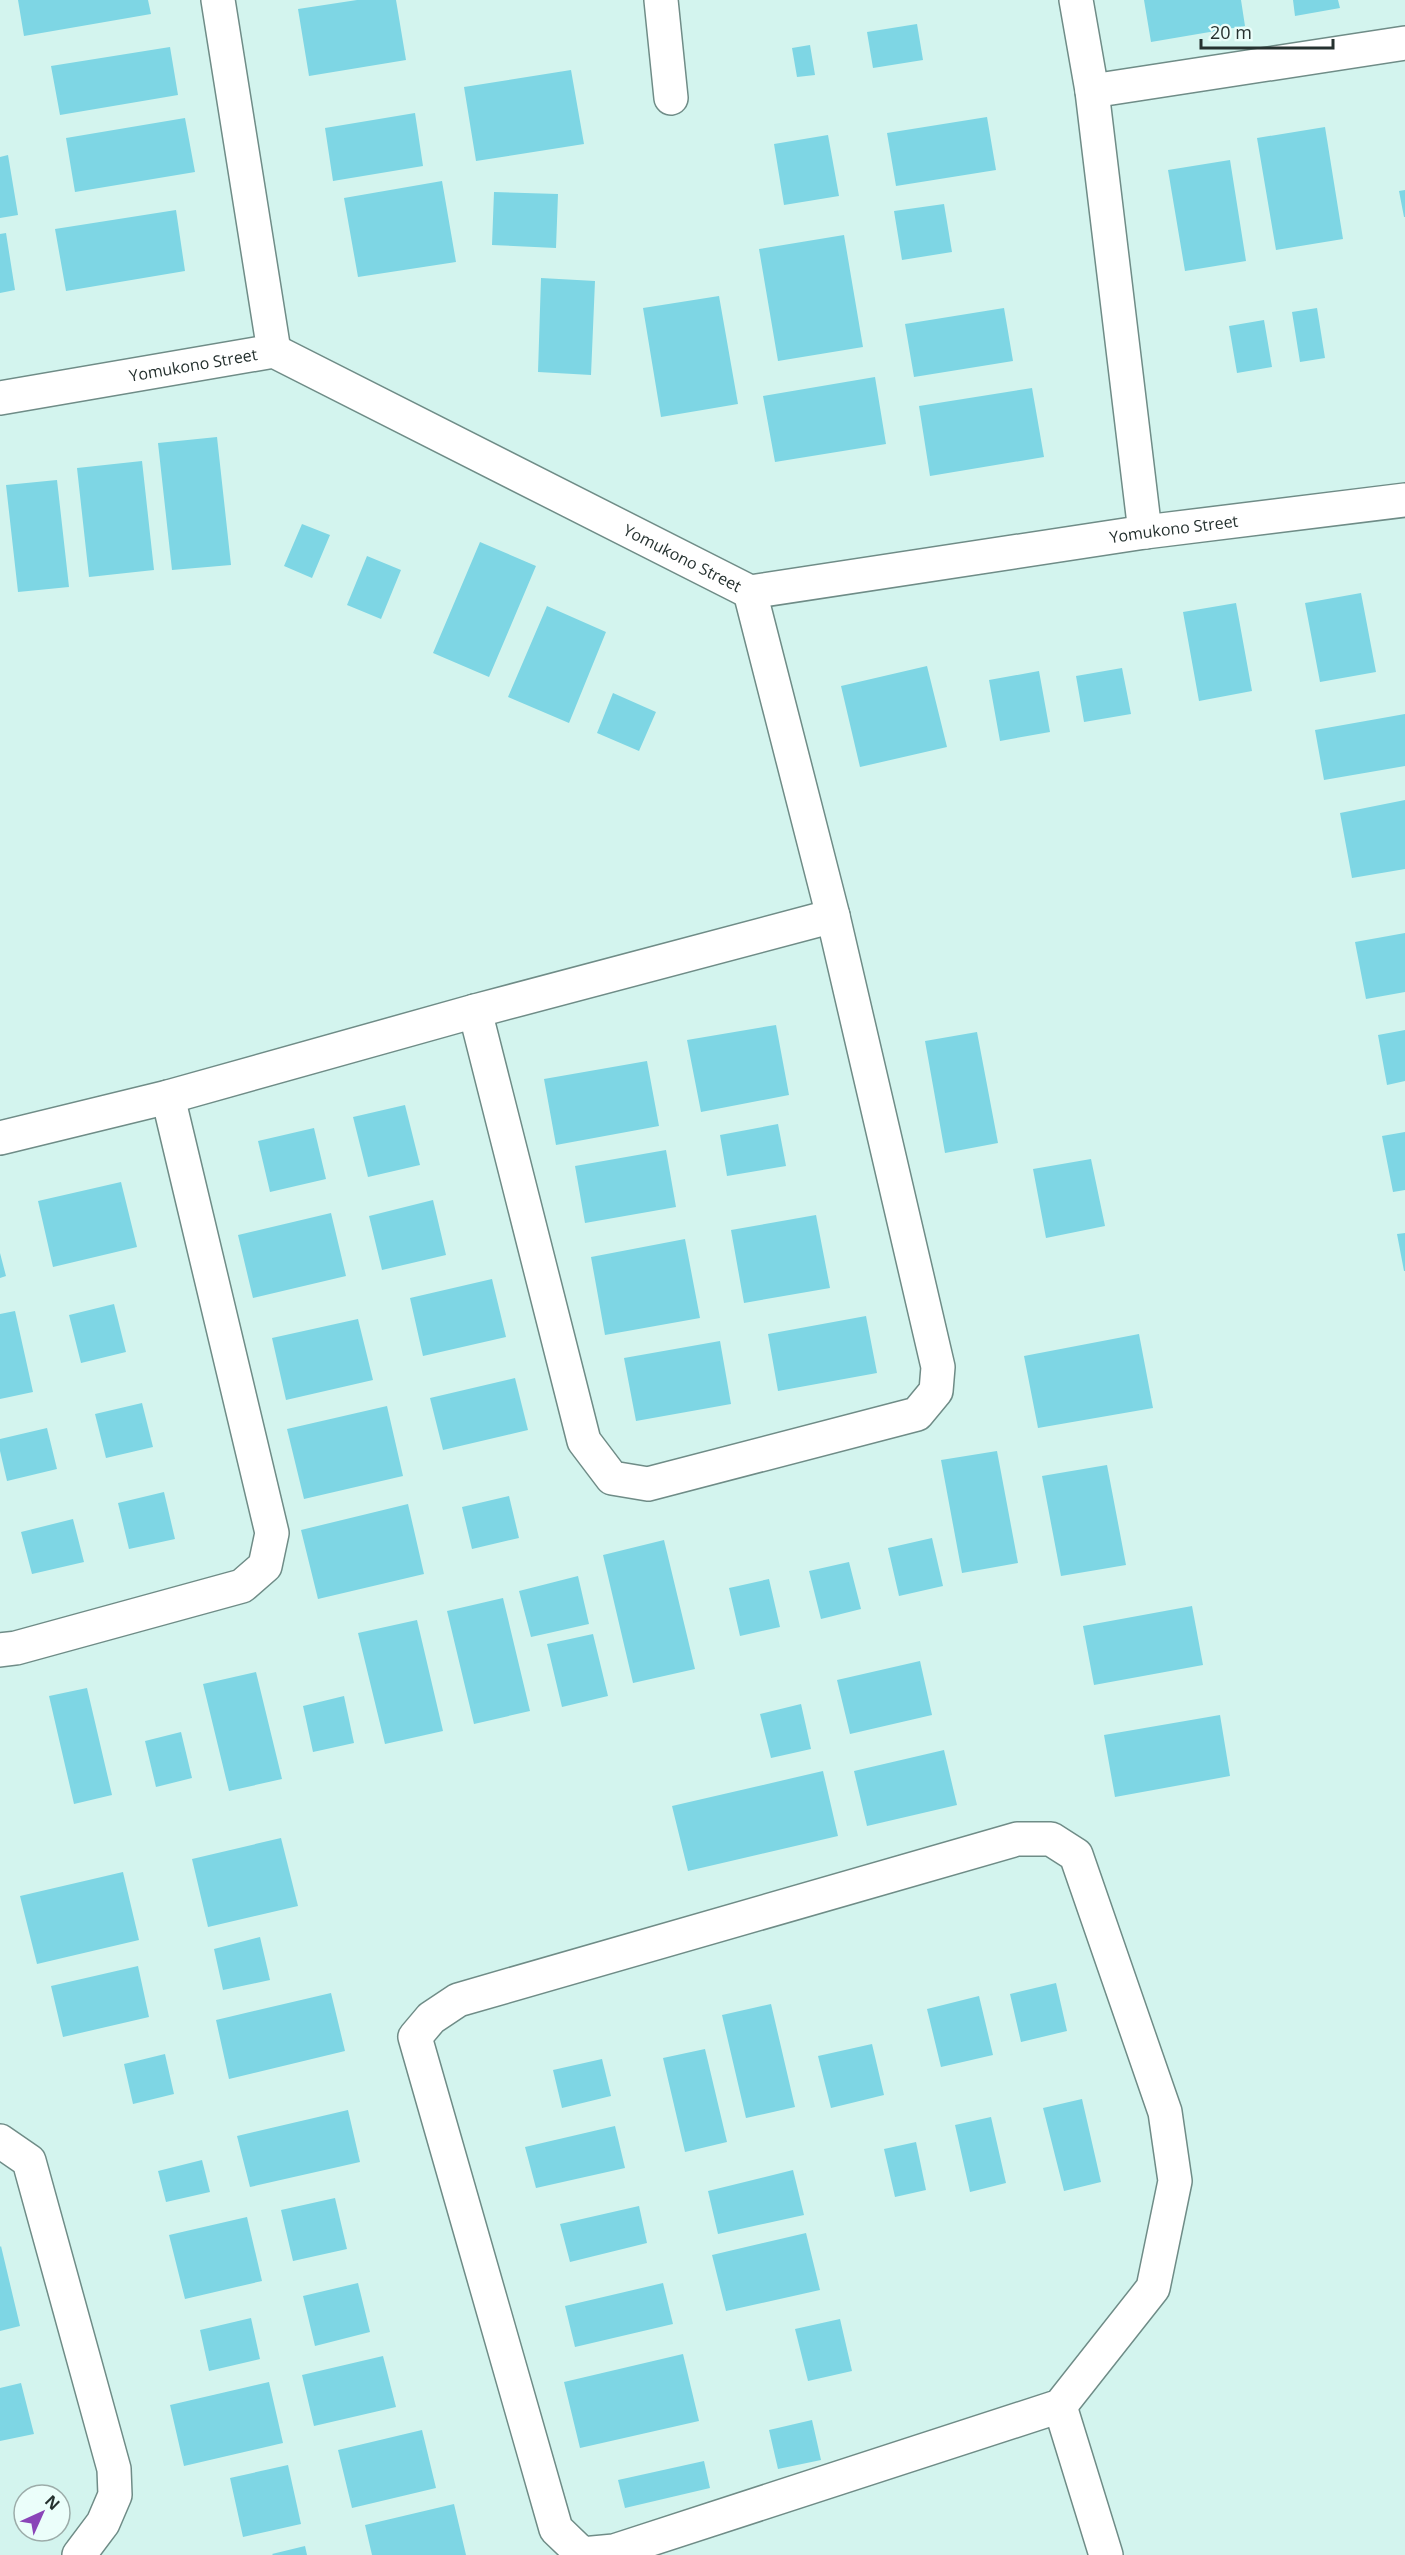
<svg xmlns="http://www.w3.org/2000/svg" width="1405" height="2555" font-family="'Open Sans',sans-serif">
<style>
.building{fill:#7ed6e4}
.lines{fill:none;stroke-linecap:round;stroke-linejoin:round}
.minor-casing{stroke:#6f8c87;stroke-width:36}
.minor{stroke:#fff;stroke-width:33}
.labels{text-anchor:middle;stroke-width:4.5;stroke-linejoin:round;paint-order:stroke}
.street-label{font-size:16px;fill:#25312f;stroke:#ebfefa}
</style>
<rect width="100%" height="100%" fill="#d3f4ee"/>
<path class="building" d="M18,0H148L151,14L24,36Z
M357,0H396L406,60L309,76L298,9Z
M1144,0H1241L1245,26L1151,42Z
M1293,0H1338L1340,8L1295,16Z
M917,24L923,60L873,68L867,32Z
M810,45L815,75L797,77L792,48Z
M170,47L178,95L60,115L51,66Z
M571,70L584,144L476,161L464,87Z
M415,113L423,166L333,181L325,128Z
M987,117L996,170L896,186L887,133Z
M185,118L195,172L75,192L66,138Z
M1325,127L1343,239L1276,250L1257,138Z
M828,135L839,196L784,205L774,144Z
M8,155L18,215L0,218V157Z
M1230,160L1246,261L1185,271L1168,170Z
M442,181L456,262L358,277L344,198Z
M1405,190V217H1404L1399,191Z
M494,192L558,194L556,248L492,245Z
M944,204L952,252L902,260L894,211Z
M176,210L185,271L66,291L55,229Z
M6,233L15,290L0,293V234Z
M844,235L863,347L778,361L759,249Z
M541,278L595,281L591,375L538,372Z
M719,296L738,404L661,417L643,308Z
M1004,308L1013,361L914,377L905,324Z
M1317,308L1325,358L1300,362L1292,312Z
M1264,320L1272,367L1237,373L1229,326Z
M875,377L886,444L775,462L763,396Z
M1032,388L1044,457L930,476L919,406Z
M217,437L231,565L172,570L158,443Z
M142,461L154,570L89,577L77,468Z
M57,480L69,587L18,592L6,485Z
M302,524L330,535L312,578L284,566Z
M480,542L536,566L489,677L433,653Z
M367,556L401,570L381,619L347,605Z
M1361,593L1376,672L1320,682L1305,603Z
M1236,603L1252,691L1199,701L1183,612Z
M547,606L606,632L569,723L508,697Z
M927,666L947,747L860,767L841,686Z
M1122,668L1131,714L1084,722L1076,676Z
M1039,671L1050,732L1000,741L989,680Z
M613,693L656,712L639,751L597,733Z
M1405,714V766L1324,780L1315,730Z
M1405,800V869L1352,878L1340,813Z
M1405,933V992L1366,999L1355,942Z
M776,1025L789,1095L701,1112L687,1040Z
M1405,1030V1081L1387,1085L1378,1035Z
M977,1032L998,1143L945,1153L925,1041Z
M647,1061L659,1126L556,1145L544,1079Z
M405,1105L420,1165L368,1177L353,1117Z
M778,1124L786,1166L727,1176L720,1135Z
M314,1128L326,1179L270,1192L258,1141Z
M1405,1132V1190L1393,1192L1382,1136Z
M666,1150L676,1207L585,1223L575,1166Z
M1091,1159L1105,1226L1046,1238L1033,1169Z
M121,1182L137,1247L53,1267L38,1201Z
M433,1200L446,1255L382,1270L369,1216Z
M331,1213L346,1276L253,1298L238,1235Z
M816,1215L830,1288L744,1303L731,1230Z
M1405,1233V1271H1404L1397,1234Z
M685,1239L700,1318L605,1335L591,1257Z
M0,1253L6,1276L0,1278Z
M492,1279L506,1337L423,1356L410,1298Z
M114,1304L126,1352L81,1363L69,1315Z
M15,1311L33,1392L0,1399V1314Z
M866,1316L877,1373L778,1391L768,1334Z
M358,1319L373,1380L286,1400L272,1338Z
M1139,1334L1153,1408L1038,1428L1024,1356Z
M720,1341L731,1404L636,1421L624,1358Z
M515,1378L528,1430L443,1450L430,1398Z
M142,1403L153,1447L106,1458L95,1414Z
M387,1406L403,1476L304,1499L287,1429Z
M47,1428L57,1469L7,1481L0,1451V1439Z
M997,1451L1018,1563L962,1573L941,1460Z
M1107,1465L1126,1565L1061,1576L1042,1476Z
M164,1492L175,1539L129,1549L118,1503Z
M509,1496L519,1538L472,1549L462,1507Z
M408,1504L424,1574L318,1599L301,1530Z
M73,1519L84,1562L32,1574L21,1532Z
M932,1538L943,1586L899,1596L888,1548Z
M664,1540L695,1669L633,1683L603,1555Z
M849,1562L861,1609L821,1619L809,1571Z
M578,1576L589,1624L531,1637L519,1591Z
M769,1579L780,1627L740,1636L729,1588Z
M503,1598L530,1711L474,1724L447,1611Z
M1192,1606L1203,1665L1094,1685L1083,1626Z
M417,1620L443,1731L385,1744L358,1633Z
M593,1634L608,1696L562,1707L547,1644Z
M920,1661L932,1715L850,1734L837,1680Z
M256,1672L282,1779L229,1791L203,1684Z
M87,1688L112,1795L74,1804L49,1696Z
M344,1696L354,1743L313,1752L303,1706Z
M801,1704L811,1749L771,1758L760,1714Z
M1220,1715L1230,1776L1115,1797L1104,1735Z
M181,1732L192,1778L156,1787L145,1741Z
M944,1750L957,1805L867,1826L854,1771Z
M823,1771L838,1836L688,1871L672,1806Z
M281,1838L298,1906L208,1927L192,1859Z
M123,1872L139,1940L37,1964L20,1896Z
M260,1937L270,1980L223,1990L214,1949Z
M138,1966L149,2017L63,2037L51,1986Z
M1056,1983L1067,2031L1021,2042L1010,1994Z
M331,1993L345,2051L229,2079L216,2020Z
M979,1996L993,2055L941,2067L927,2009Z
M771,2004L795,2107L746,2118L722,2015Z
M872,2044L884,2095L831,2108L818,2056Z
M705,2049L727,2142L685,2152L663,2058Z
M165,2054L174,2094L133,2104L124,2064Z
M602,2059L611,2096L562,2108L553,2070Z
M1082,2099L1101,2182L1064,2191L1043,2108Z
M348,2110L360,2162L250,2187L237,2136Z
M991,2117L1006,2183L970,2192L955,2125Z
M615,2126L625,2168L536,2188L525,2147Z
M916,2142L926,2190L895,2197L884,2149Z
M202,2160L210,2192L166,2202L158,2171Z
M793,2170L804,2215L718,2234L708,2191Z
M335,2198L347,2249L293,2261L281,2210Z
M639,2206L647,2243L570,2262L560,2224Z
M247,2217L262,2281L185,2299L169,2235Z
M806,2233L820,2290L726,2311L712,2255Z
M1,2246L20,2326L0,2331V2247Z
M358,2283L370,2332L315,2346L303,2296Z
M663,2283L673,2324L575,2347L565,2306Z
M251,2318L260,2359L209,2371L200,2330Z
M840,2319L852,2371L808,2381L795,2329Z
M683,2354L699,2421L580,2448L564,2382Z
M383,2356L396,2407L314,2426L302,2375Z
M269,2382L283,2443L184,2466L170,2405Z
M21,2383L34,2434L0,2441V2388Z
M812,2420L821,2460L778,2469L769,2430Z
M422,2430L436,2488L352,2508L338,2450Z
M704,2461L710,2488L625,2508L618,2480Z
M288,2465L301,2524L243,2537L230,2478Z
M454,2504L466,2555H372L365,2525Z
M305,2546L307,2555H273L272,2554Z"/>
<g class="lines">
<g class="minor-casing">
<g id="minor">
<path d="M218,0L274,351"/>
<path d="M661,0L671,98"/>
<path d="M1076,0L1092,91L1145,532"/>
<path d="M1092,91L1405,43"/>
<path id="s1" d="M0,398L274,351L750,592L1145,532L1405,500"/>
<path d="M475,1011L584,1441L612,1478L648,1484L917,1414L936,1391L938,1367L833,916L750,592"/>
<path d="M0,1138L168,1097L475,1011L833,916"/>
<path d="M0,1650L16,1648L242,1586L265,1566L272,1533L168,1097"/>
<path d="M1017,1839H1051L1076,1855L1165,2112L1175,2181L1153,2288L1060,2406L614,2551L582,2554L556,2529L415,2037L431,2018L458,2000Z"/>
<path d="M0,2141L29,2161L114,2469L115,2495L103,2523L79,2555"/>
<path d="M1060,2406L1106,2555"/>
</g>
</g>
<use href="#minor" class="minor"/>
</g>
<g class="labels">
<g class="street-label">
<text dy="6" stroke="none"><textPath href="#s1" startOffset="196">Yomukono Street</textPath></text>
<text dy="6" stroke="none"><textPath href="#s1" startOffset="1240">Yomukono Street</textPath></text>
<text dy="6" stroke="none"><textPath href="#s1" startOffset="736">Yomukono Street</textPath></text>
</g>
</g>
<g transform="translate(42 2513) rotate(45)"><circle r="28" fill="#ebfefa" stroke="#9caca9" stroke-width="1.5"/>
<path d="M0-4.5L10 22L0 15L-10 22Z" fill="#8a45b8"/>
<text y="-9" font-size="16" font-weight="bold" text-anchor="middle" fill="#25312f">N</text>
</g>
<path d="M1201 39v9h132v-9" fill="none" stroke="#25312f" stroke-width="3"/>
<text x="1210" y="39" font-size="18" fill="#25312f" stroke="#ebfefa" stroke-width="4.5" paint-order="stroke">20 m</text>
</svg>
